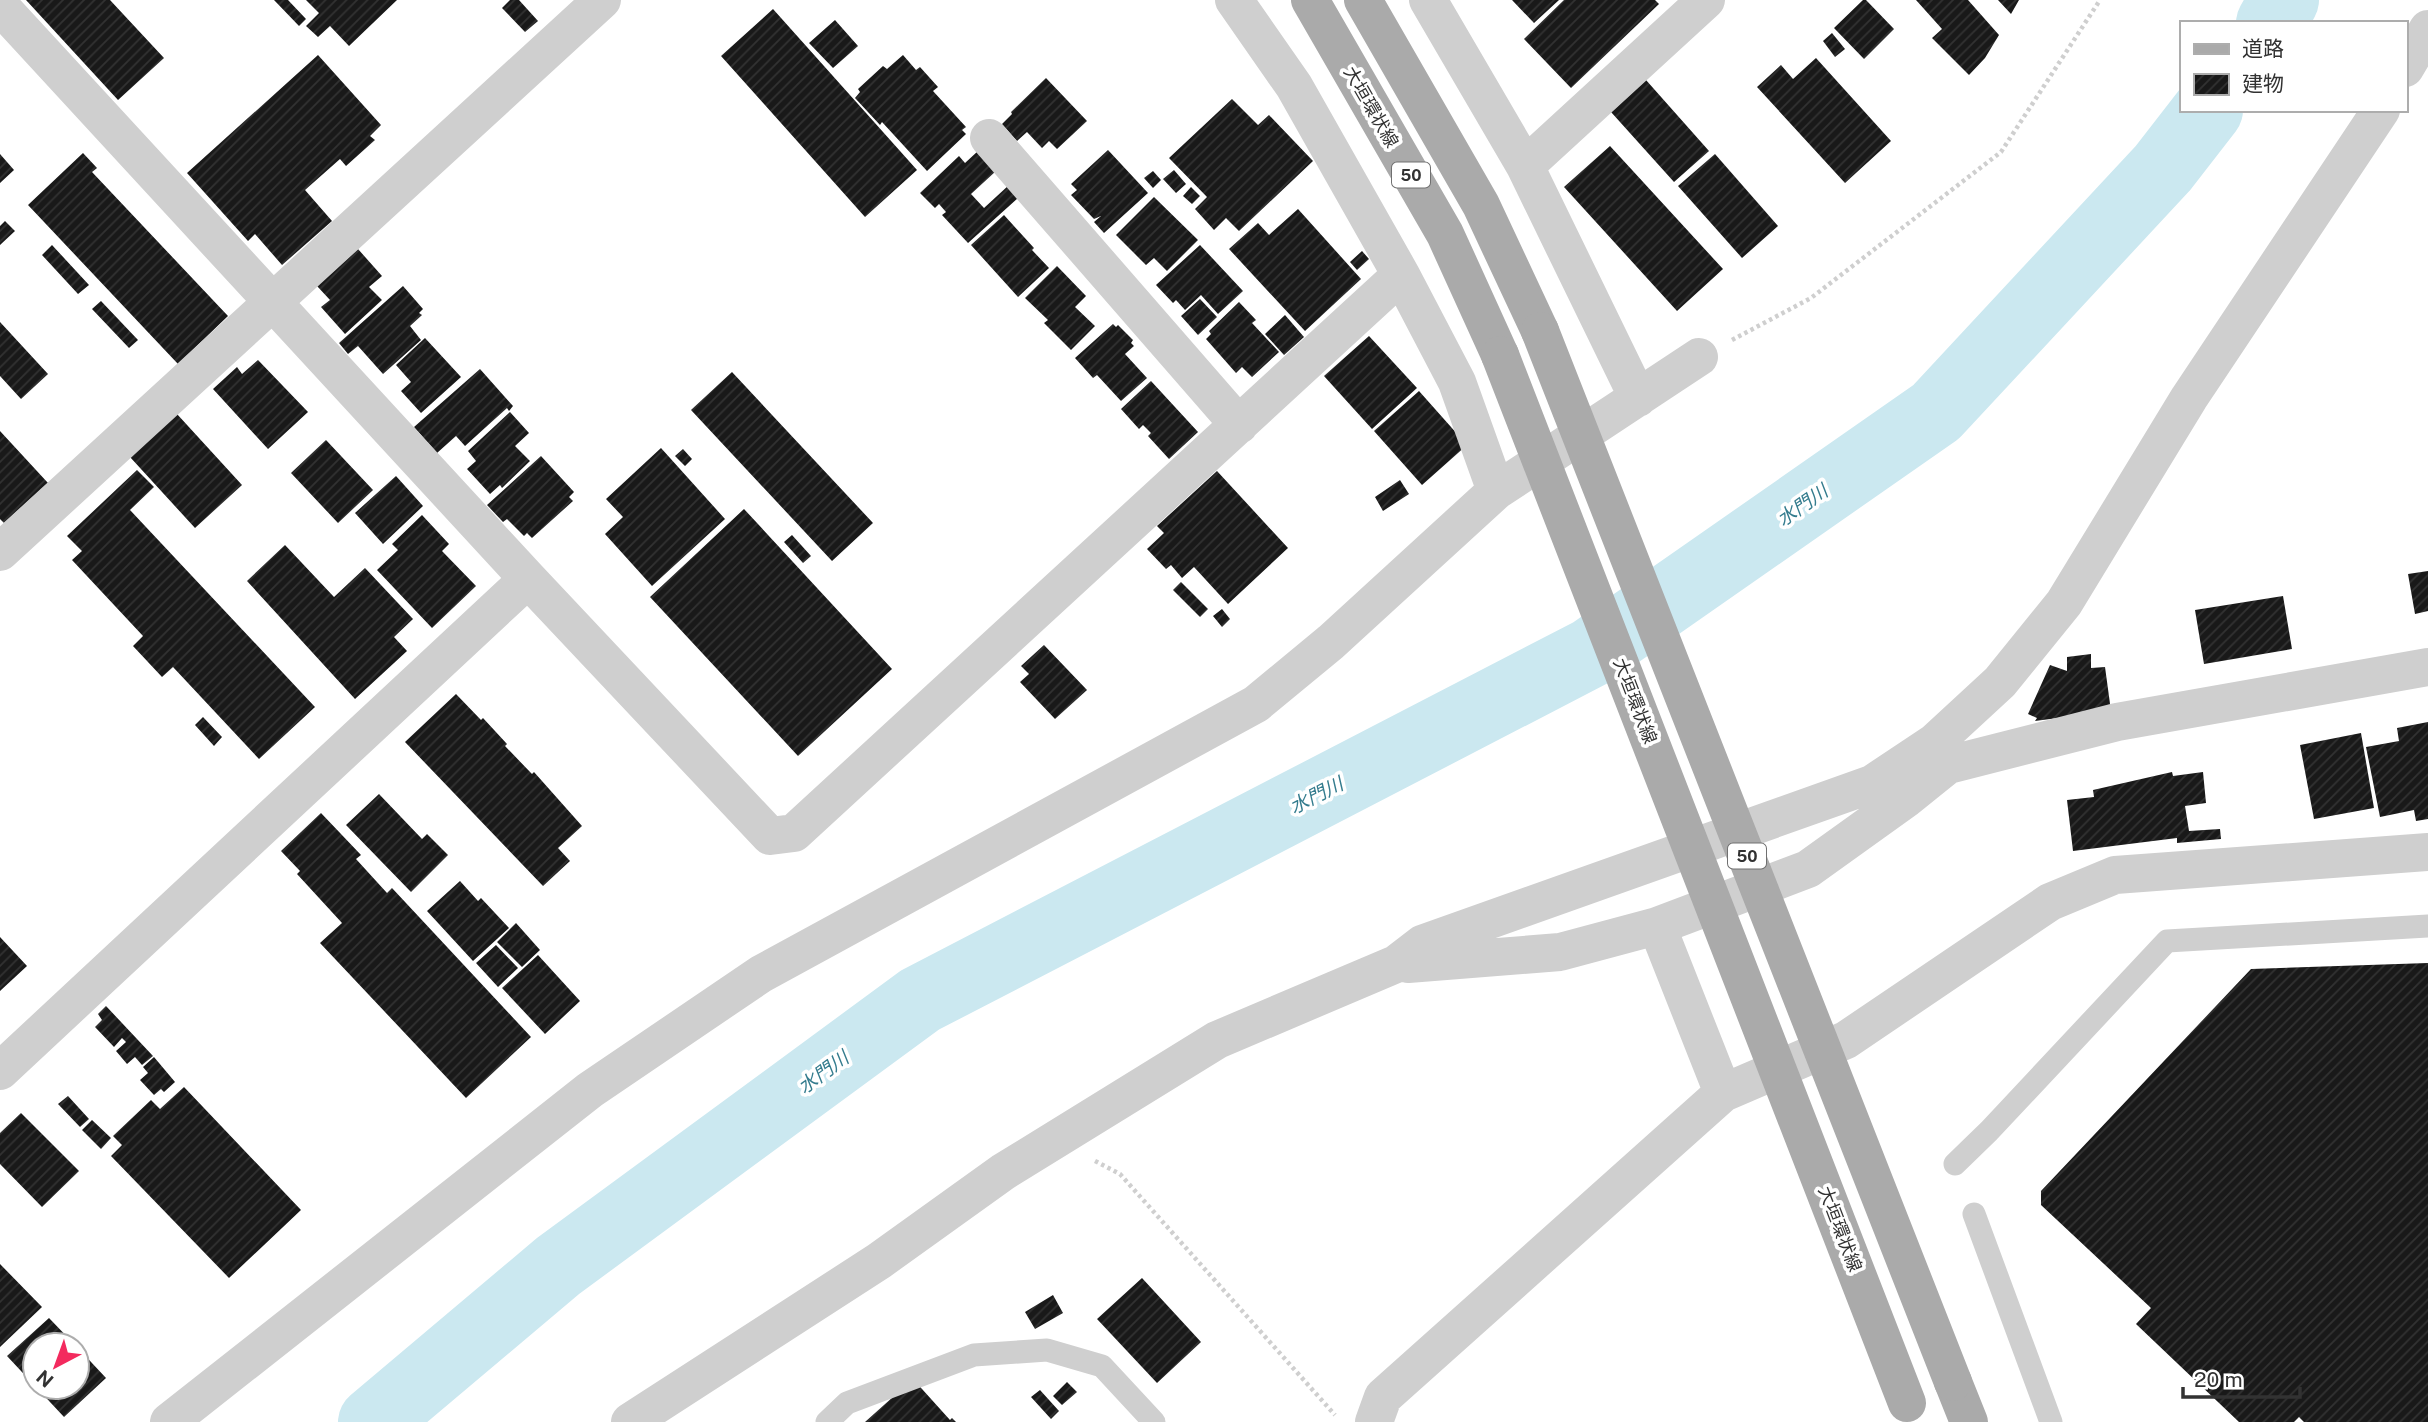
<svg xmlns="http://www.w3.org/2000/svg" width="2428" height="1422" font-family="'Public Sans','Noto Sans JP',sans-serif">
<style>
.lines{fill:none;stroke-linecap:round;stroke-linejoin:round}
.river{stroke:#cbe8f0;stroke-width:70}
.building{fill:url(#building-hatch)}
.path{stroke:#cfcfcf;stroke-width:4.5;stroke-dasharray:3.5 3.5;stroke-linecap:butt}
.lane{stroke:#cfcfcf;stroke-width:23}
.street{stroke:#cfcfcf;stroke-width:38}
.primary{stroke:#aaa;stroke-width:38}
.primary-bridge{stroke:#aaa;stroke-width:38}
.labels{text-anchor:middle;stroke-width:7;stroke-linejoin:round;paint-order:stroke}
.shield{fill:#fff;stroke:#707070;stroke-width:2}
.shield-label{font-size:16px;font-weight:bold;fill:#323232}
.street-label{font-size:18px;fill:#323232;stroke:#fff}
.water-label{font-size:19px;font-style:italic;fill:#347c8e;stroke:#fff}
</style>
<defs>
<pattern id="building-hatch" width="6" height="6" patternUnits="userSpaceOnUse" patternTransform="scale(1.75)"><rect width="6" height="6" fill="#191919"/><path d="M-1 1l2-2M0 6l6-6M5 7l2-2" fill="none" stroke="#323232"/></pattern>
</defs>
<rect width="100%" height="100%" fill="#fff"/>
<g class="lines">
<path class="river" d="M2271,23L2284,0
M373,1422L558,1266L920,1000L1592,652L1936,412L2163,168L2208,110"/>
</g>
<path class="building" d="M26,0H110L164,58L118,100Z
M274,0H288L306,19L299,26Z
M306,0H397L349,46L330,26L318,37L306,26L319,13Z
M510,0H519L538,21L525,32L502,8Z
M1512,0H1559L1534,23Z
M1564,0H1655L1659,4L1571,88L1524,39Z
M1863,0H1866L1894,29L1864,59L1834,28Z
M1916,0H1968L1999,35L1985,58L1969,75L1932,38L1942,29Z
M1998,0H2019L2011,14Z
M773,9L917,170L865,217L721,56Z
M835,20L858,46L833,68L809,43Z
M1832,33L1845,49L1835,57L1823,41Z
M318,55L381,125L370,136L375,140L346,166L340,159L305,190L332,221L282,265L255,234L248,241L187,173Z
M903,55L916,70L920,67L938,87L933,91L966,127L962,130L966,134L927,171L882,122L880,125L855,98L860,92L858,89L883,66L887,69Z
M1816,58L1891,141L1845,183L1757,87L1781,65L1793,79Z
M1046,78L1087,121L1057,149L1049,141L1042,148L1027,132L1017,141L1002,124L1012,114L1011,112Z
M1646,80L1709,151L1674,182L1611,112Z
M1232,99L1258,125L1269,115L1313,161L1239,231L1226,218L1214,230L1195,209L1207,197L1169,158Z
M1610,146L1723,269L1677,311L1564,187Z
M1108,150L1148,193L1104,233L1094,222L1101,216L1094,219L1071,195L1077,190L1071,184Z
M978,151L996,171L971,194L984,208L1009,185L1019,197L968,243L942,215L946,212L939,204L935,208L920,193L959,156L965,163Z
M83,153L97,168L92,172L228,316L178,364L28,205Z
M0,154L14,170L0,183Z
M1715,154L1778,226L1742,258L1678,186Z
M1174,170L1186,184L1176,193L1163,179Z
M1153,171L1161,180L1153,188L1144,178Z
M1191,187L1200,196L1192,204L1183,196Z
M1154,197L1198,240L1167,271L1154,258L1146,265L1116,235Z
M1298,209L1361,279L1305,331L1229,249L1258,223L1269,235Z
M1004,215L1034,248L1032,250L1049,268L1018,297L971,245Z
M5,221L15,231L0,245V226Z
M52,245L89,285L78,294L42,255Z
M1200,245L1243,291L1218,314L1201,295L1185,310L1176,300L1173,303L1156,285Z
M358,249L382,276L369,287L382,300L345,334L321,307L330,300L317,286Z
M1362,251L1369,259L1357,270L1350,262Z
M1057,266L1086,296L1075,307L1095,326L1071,350L1044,323L1048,320L1025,298Z
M403,286L423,309L419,313L422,315L410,326L421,340L383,374L358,346L348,354L339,343Z
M1200,299L1217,317L1198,335L1181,316Z
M101,301L138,340L129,348L92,309Z
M1239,302L1256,320L1252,323L1279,352L1252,377L1242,367L1236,373L1206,339L1211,334L1209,331Z
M1285,315L1304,337L1284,355L1265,334Z
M0,322L48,374L21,399L0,376Z
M1113,324L1116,327L1118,325L1133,340L1131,343L1134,346L1125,354L1147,378L1121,401L1097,375L1093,378L1075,358Z
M1369,336L1417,388L1372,429L1324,376Z
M425,338L461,377L421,413L401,391L411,382L396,365Z
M258,360L308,412L268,449L213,389L237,367L242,374Z
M480,369L513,406L509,411L507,408L465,446L456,436L437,453L414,427Z
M732,372L873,523L832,561L691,410Z
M1151,381L1198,432L1169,459L1148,436L1151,433L1143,425L1139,429L1121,409Z
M1419,391L1467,445L1422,485L1374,431Z
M510,412L529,433L515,446L530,461L502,488L500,485L490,494L467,469L476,461L468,451Z
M177,414L242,485L195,528L130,457Z
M0,431L48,483L4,523L0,519Z
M326,440L373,490L338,523L291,473Z
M661,448L725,519L652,586L605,534L623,517L606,499Z
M683,449L692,459L685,466L675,456Z
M541,456L574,492L569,497L573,501L532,538L527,533L524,536L507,519L503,522L487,505Z
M137,470L154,487L130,510L315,707L259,759L173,667L162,677L133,646L143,636L72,560L82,551L67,536Z
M1217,471L1288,548L1228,604L1194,567L1182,578L1171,565L1166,569L1147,549L1164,533L1157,526Z
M396,476L423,506L383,544L355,513Z
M1400,480L1409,494L1383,511L1375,497Z
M744,509L892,669L798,756L650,597Z
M422,515L449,544L442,551L476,586L432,628L377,570L398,550L392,544Z
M792,535L811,556L803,563L784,542Z
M285,545L334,597L365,568L413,619L394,637L407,651L355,699L247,581Z
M2428,571V611L2415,614L2408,574Z
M1181,582L1208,609L1200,617L1173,590Z
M2283,596L2292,649L2204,664L2195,610Z
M1222,609L1230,619L1222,627L1213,616Z
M1044,645L1087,690L1055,719L1020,682L1029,674L1021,666Z
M2091,654V668L2105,667L2111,711L2035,721L2037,718L2028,714L2050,665L2067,671V657Z
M456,694L481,720L483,718L507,744L505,746L532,774L534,772L582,826L558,848L570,861L543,886L405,742Z
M203,717L222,737L214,746L195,725Z
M2428,722V819L2416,821L2414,810L2380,817L2366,747L2399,741L2397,728Z
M2361,733L2374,808L2314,819L2300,745Z
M2172,772L2173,776L2203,772L2206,803L2185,806L2189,831L2220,829L2221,839L2177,843V838L2073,851L2067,800L2094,797L2093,790Z
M379,794L422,839L427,834L448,855L411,892L346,825Z
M321,813L361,855L356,859L387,893L392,888L531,1037L466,1098L320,943L342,923L297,874L300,871L281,851Z
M460,881L478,901L481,898L509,928L473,961L427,911Z
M516,923L540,950L522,967L497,942Z
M0,937L27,966L0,991Z
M496,945L518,968L498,987L476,963Z
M538,955L580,1001L545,1034L502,988Z
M2428,963V1422H2304L2299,1417L2294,1422H2239L2136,1324L2151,1308L2041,1205V1191L2251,969Z
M106,1006L153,1056L142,1065L135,1057L127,1064L116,1051L126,1042L122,1038L114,1047L95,1027L102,1020L98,1014Z
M154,1057L175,1082L164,1092L161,1089L154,1095L140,1080L148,1073L143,1067Z
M184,1087L301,1210L229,1278L111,1156L122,1145L113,1136L151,1100L160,1109Z
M68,1096L89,1119L80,1127L58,1104Z
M21,1113L79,1171L42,1207L0,1164V1133Z
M92,1120L111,1138L101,1149L82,1130Z
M0,1264L42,1307L0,1347Z
M1142,1278L1201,1342L1157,1383L1097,1319Z
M1053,1295L1063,1313L1035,1329L1025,1312Z
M49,1318L75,1345H35V1386L7,1356Z
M77,1347L106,1378L64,1417L36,1387H77Z
M913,1379L950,1420L952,1418L956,1422H865Z
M1067,1382L1077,1392L1062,1405L1053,1396Z
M1040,1390L1059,1411L1051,1419L1031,1397Z"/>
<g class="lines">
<path class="path" d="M1732,340L1811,298L2001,152L2100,0
M1095,1161L1120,1174L1335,1415"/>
<path class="lane" d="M1955,1164L1989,1131L2167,941L2428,926
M1974,1214L2051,1422
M827,1422L847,1403L974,1355L1047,1350L1102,1366L1154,1422"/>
<path class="street" d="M1234,0L1294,86L1401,275L1457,382L1496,491
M1428,0L1525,166L1638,398
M0,6L528,579L770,836L794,833L1401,275
M2405,68L2428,29
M989,138L1239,425
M1525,166L1706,0
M0,552L602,0
M1657,926L1808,869L1907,798L1948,765L2117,722L2428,667
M1408,964L1560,952L1657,926L1723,1093
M0,1071L528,579
M169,1422L590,1090L761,974L1256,704L1331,642L1496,491L1699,357
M630,1422L879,1261L1003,1172L1217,1040L1396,964L1422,944L1872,784L1935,742L2000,682L2064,603L2189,398L2381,110
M1374,1422L1383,1397L1723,1093L1846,1040L2050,902L2115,875L2428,852"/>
<path class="primary" d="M1310,0L1445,234L1500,355
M1363,0L1481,205L1540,331
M1953,1382L1969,1422"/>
<path class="primary-bridge" d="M1540,331L1953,1382
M1500,355L1907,1403"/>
</g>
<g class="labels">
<g class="shield">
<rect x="1392" y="162.5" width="38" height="25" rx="5"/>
<rect x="1728" y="843.5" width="38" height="25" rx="5"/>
</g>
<g class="shield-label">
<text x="1411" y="181">50</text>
<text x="1747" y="862">50</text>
</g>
<g class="street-label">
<text transform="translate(1371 107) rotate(60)" y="6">大垣環状線</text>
<text transform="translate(1635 701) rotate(69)" y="6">大垣環状線</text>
<text transform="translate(1840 1229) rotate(69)" y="6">大垣環状線</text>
</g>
<g class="water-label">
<text transform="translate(1802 505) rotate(-35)" y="7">水門川</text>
<text transform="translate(1316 795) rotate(-27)" y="7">水門川</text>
<text transform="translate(823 1072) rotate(-36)" y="7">水門川</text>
</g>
</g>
<rect x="2180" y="21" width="228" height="91" fill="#ffffff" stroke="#adadad" stroke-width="2"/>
<rect x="2194" y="44" width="35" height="10" fill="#aaaaaa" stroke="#adadad" stroke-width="2"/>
<text x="2242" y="56" font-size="21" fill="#323232">道路</text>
<rect x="2194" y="74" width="35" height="21" fill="url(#building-hatch)" stroke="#adadad" stroke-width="2"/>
<text x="2242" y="91" font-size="21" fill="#323232">建物</text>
<g transform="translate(56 1366) rotate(221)"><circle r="33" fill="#ffffff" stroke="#adadad" stroke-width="2"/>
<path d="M0-5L12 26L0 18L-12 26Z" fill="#f32a5e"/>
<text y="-10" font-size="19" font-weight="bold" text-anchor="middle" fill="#323232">N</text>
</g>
<path d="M2183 1387v10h117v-10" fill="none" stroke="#323232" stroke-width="3.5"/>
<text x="2194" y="1387" font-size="21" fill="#323232" stroke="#ffffff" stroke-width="5" paint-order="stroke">20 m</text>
</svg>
